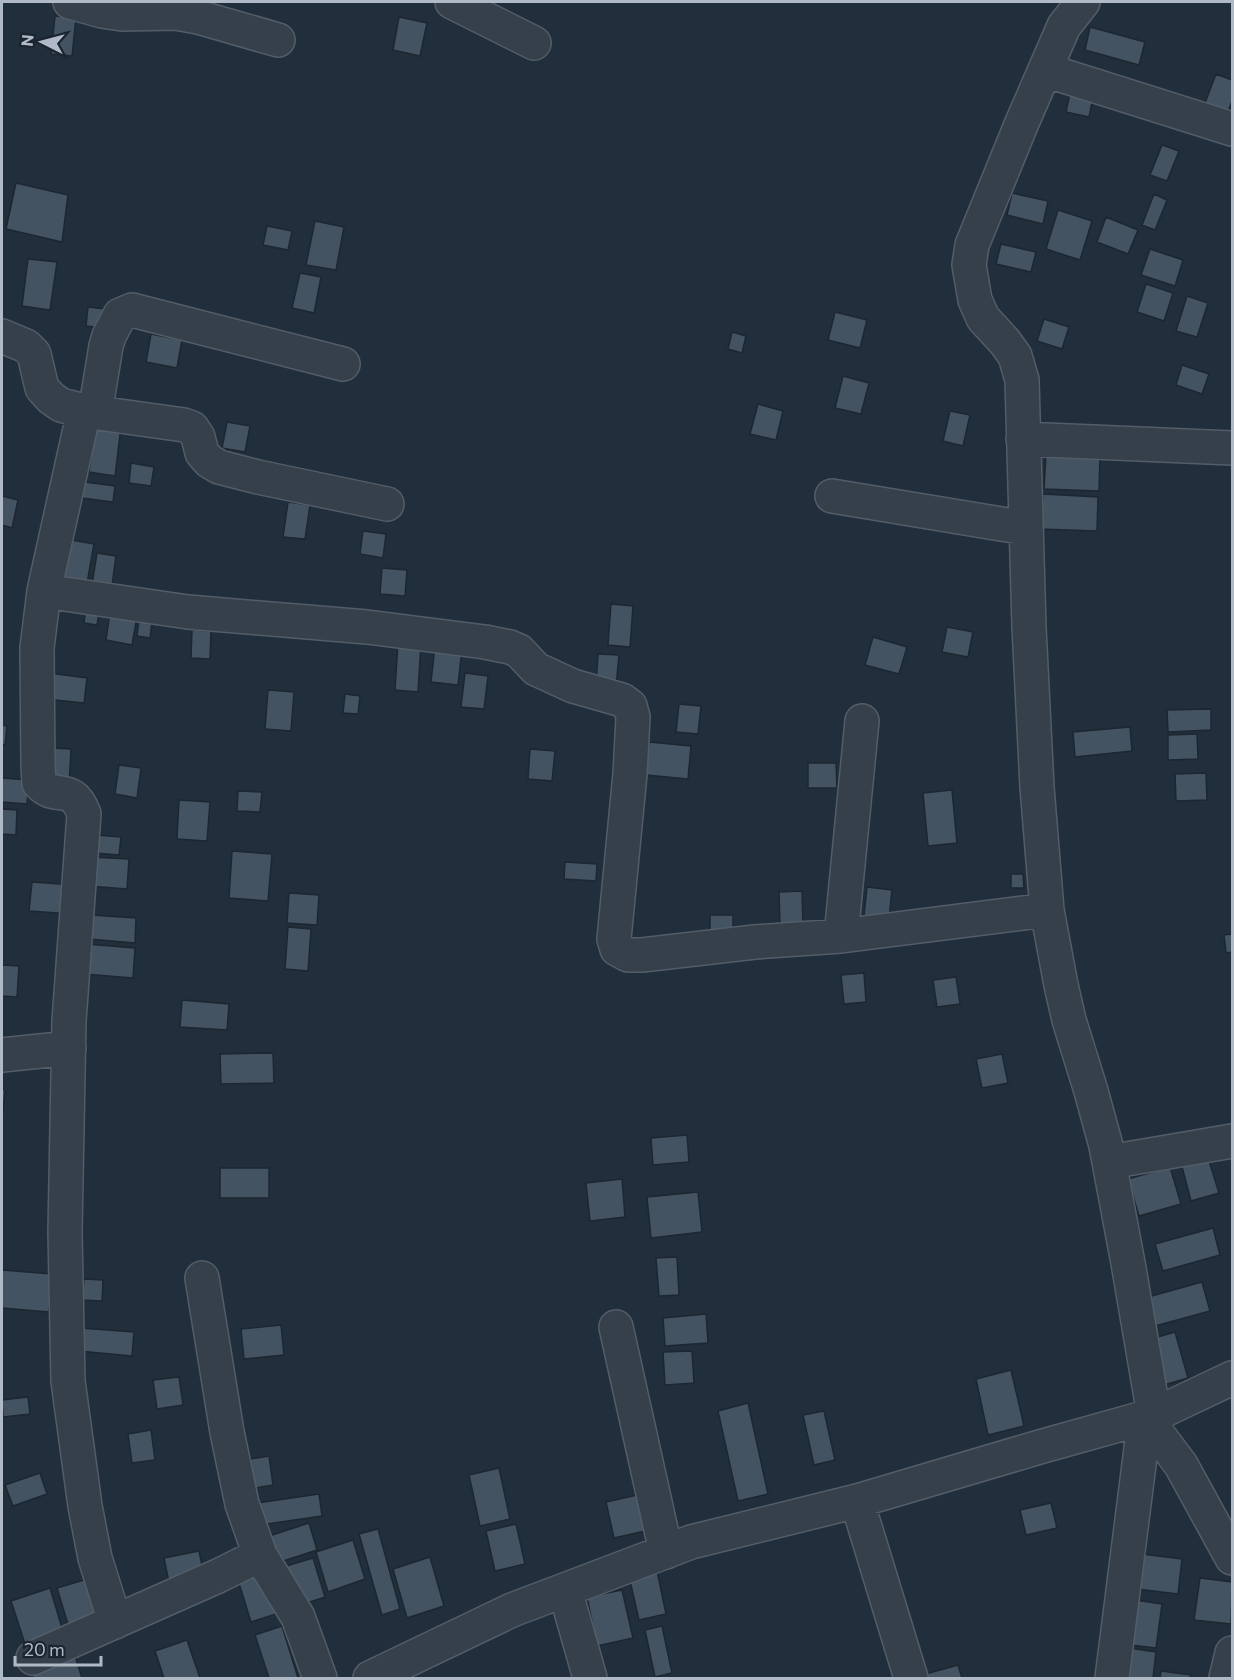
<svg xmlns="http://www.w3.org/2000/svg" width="1234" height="1680" font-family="Commissioner,sans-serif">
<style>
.building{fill:#445362;stroke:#1d2732;stroke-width:1.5}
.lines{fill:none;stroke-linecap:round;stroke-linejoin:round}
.minor-casing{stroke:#535d69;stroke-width:36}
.minor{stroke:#35404b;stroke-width:33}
</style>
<rect width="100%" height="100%" fill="#212e3b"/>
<path class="building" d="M55,16L76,18L72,56L51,54Z
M399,17L427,23L420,56L393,50Z
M1090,27L1145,42L1139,65L1085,50Z
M1216,74L1232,80V101L1226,117L1203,108Z
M1070,93L1093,98L1089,117L1066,112Z
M1162,145L1179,151L1167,181L1150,175Z
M16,183L68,195L62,242L6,229Z
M1012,193L1048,201L1043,224L1007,215Z
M1154,194L1167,200L1155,230L1142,225Z
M1058,210L1092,221L1080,260L1046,249Z
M1106,217L1138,230L1128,254L1097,242Z
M315,221L344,227L336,270L306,265Z
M267,226L292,231L288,250L263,245Z
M1001,244L1036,252L1031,272L996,264Z
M1150,249L1183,260L1175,286L1141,275Z
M28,259L57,262L50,310L22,306Z
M300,273L321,277L314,313L292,308Z
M1146,284L1173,293L1164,321L1137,312Z
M1187,296L1208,303L1197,337L1176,331Z
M88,307L114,310L111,329L86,326Z
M835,312L867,320L860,348L828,340Z
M1044,319L1069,327L1062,349L1037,341Z
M732,332L746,336L742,353L728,349Z
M151,334L182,340L177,368L146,362Z
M1182,365L1209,374L1202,394L1176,385Z
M843,376L869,383L861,414L835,408Z
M758,404L783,411L776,440L750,434Z
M950,411L970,415L963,446L943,441Z
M227,422L250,426L245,452L222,448Z
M96,424L121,427L115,476L89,472Z
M1046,453L1100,456L1099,491L1044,489Z
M131,463L154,467L151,486L129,483Z
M85,482L115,486L113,502L82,498Z
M1043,494L1098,497L1097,531L1041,529Z
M2,496L18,500L12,528L2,525Z
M288,502L310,505L305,539L283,537Z
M363,531L386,534L383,558L360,554Z
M66,539L94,544L86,589L58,584Z
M97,553L116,556L111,593L91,591Z
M382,568L407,570L405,596L380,594Z
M611,604L633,606L630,647L608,645Z
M86,606L100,608L97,625L84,623Z
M110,613L137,617L132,645L106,640Z
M139,620L152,622L150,638L137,636Z
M947,627L973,632L968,657L942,652Z
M192,630L211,631L210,659L191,658Z
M873,637L907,647L899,674L865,665Z
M398,642L421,643L418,692L395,690Z
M435,646L462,649L458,685L431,682Z
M598,654L619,655L616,687L596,685Z
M49,673L87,678L84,703L46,699Z
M465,673L488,676L484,709L461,707Z
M268,690L294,692L291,731L265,729Z
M345,694L360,696L358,714L343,713Z
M679,704L701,706L698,734L676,732Z
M1211,709V730L1168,732L1167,710Z
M2,725L7,726L5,745L2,744Z
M1130,727L1132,751L1075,757L1073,732Z
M1197,734L1198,759L1168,760V735Z
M649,742L691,746L688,779L646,775Z
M51,748L71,749L69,788L48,787Z
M530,749L555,751L552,781L528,779Z
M808,763H836L837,788H808Z
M119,765L141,768L137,798L115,794Z
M1206,773L1207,800L1176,801L1175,774Z
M2,778L29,780L27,804L2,802Z
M952,790L957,843L928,846L923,793Z
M238,791L262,792L260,812L237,811Z
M179,800L210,802L207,841L177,839Z
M2,809L17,810L16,835L2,834Z
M96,835L121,837L119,855L95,853Z
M232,851L272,854L268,901L229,898Z
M90,857L129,859L127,889L88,886Z
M565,862L597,864L596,881L564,879Z
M1011,874H1023L1024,888H1011Z
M32,882L75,885L73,914L29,911Z
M867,887L892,890L888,928L863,925Z
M802,891L803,926L780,927L779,892Z
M289,893L319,895L317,925L287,923Z
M91,915L136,918L135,943L89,939Z
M710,915H733V938H710Z
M288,927L311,929L308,971L285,969Z
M1232,934V952L1226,953L1224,935Z
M86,944L135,948L133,978L84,974Z
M2,965L19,966L17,997L2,996Z
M864,973L866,1002L844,1004L841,975Z
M956,977L960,1004L937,1007L933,980Z
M182,1000L229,1004L227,1030L180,1027Z
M273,1053L274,1083L221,1084L220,1054Z
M1002,1054L1008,1083L982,1088L976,1059Z
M2,1089L5,1090L2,1121Z
M687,1135L689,1162L653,1165L651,1138Z
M1206,1151L1219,1193L1191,1201L1180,1159Z
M1170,1167L1181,1204L1139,1216L1128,1179Z
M220,1168H269V1198H220Z
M622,1179L625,1217L590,1221L586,1183Z
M698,1192L702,1232L651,1238L647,1197Z
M1213,1228L1220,1255L1163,1271L1155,1244Z
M677,1257L679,1295L659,1296L656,1258Z
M2,1270L52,1274L49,1312L2,1308Z
M84,1279L103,1280L102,1301L82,1300Z
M1202,1282L1210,1311L1155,1326L1148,1297Z
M706,1314L708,1343L665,1346L663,1318Z
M281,1325L284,1355L244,1359L241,1329Z
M80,1328L134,1332L132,1356L79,1351Z
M1175,1332L1188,1378L1157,1387L1144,1341Z
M692,1351L694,1383L665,1385L663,1352Z
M1011,1370L1024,1426L988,1435L976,1379Z
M179,1377L183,1405L157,1409L153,1380Z
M28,1397L30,1414L3,1417L2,1400Z
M748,1403L768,1494L738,1501L718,1411Z
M824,1411L835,1460L814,1465L803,1415Z
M151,1430L155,1460L132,1463L128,1434Z
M269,1456L273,1485L255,1488L250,1459Z
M499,1468L510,1519L480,1526L469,1475Z
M40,1473L47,1494L13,1506L5,1485Z
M646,1493L654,1529L614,1538L606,1502Z
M319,1494L322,1516L260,1525L257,1503Z
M1051,1503L1057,1528L1026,1535L1020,1510Z
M309,1523L317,1550L271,1565L263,1538Z
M516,1524L525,1564L495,1571L486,1531Z
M378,1529L400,1609L382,1615L359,1534Z
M353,1540L365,1579L328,1592L316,1552Z
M199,1551L205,1580L170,1587L164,1558Z
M1142,1554L1182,1559L1178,1594L1137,1589Z
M430,1557L444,1606L407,1618L393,1569Z
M313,1558L325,1597L295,1607L283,1567Z
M656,1566L666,1614L639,1620L628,1572Z
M262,1572L276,1614L251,1622L238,1580Z
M94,1577L108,1622L71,1634L57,1588Z
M1200,1578L1232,1582L1231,1624L1194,1620Z
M50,1588L65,1638L27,1650L11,1601Z
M622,1590L633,1638L597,1646L587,1597Z
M1128,1599L1162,1604L1156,1648L1122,1644Z
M282,1626L298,1678H269L255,1635Z
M662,1626L672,1673L655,1677L645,1630Z
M187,1640L200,1678H164L155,1651Z
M1122,1647L1156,1652L1153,1678H1118Z
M75,1656L82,1678H33L31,1670Z
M958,1665L962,1678H922V1675Z
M1161,1671L1191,1675L1190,1678H1160Z"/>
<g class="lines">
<g class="minor-casing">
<path id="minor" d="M70,2L102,11L122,14L176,13L198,17L278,40
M452,2L534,43
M1083,2L1064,26L1021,125L972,245L969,265L975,300L983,318L1005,342L1015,356L1022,380L1029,627L1037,787L1047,910L1061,985L1069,1020L1091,1091L1106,1146L1128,1263L1154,1415
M1045,70L1232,129
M2,336L26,346L34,354L42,388L51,398L61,405L84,411L184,425L192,428L198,437L202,453L209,461L219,467L258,477L387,504
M84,411L44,591L37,648L38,765L39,783C56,802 72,781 84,814L69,1021L65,1232L68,1381L85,1506L95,1558L115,1622
M95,413L106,346L109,336L120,315L132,310L343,364
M1023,439L1232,448
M832,496L1026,528
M44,591L188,612L367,627L485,642L510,647L519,651L536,669L573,686L622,700L630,706L633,717L630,774L614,939L617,949L628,955H642L755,942L841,936L1047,910
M841,936L862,721
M2,1055L69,1048
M1109,1162L1232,1141
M202,1278L227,1432L242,1504L260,1555L298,1617L320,1678
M616,1327L666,1552
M1145,1417L1181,1465L1232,1558
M857,1501L911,1678
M565,1590L590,1678
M33,1658L218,1576L260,1555
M370,1678L512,1610L691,1542L857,1501L1043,1446L1154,1415L1232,1378
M1112,1678L1145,1417
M1226,1678L1232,1653"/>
</g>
<use href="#minor" class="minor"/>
</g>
<rect width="1234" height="1680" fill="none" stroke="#b0bac7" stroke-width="6"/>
<g transform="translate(42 42) rotate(276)" stroke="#1b2530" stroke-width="4.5" paint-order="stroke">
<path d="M0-4.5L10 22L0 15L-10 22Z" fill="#b0bac7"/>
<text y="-9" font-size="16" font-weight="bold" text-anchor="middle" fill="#b0bac7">N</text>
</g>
<path d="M15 1656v9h86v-9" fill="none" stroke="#b0bac7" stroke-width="3"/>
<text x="24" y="1656" font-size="18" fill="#b0bac7" stroke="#1b2530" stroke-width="4.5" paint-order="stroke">20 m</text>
</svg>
